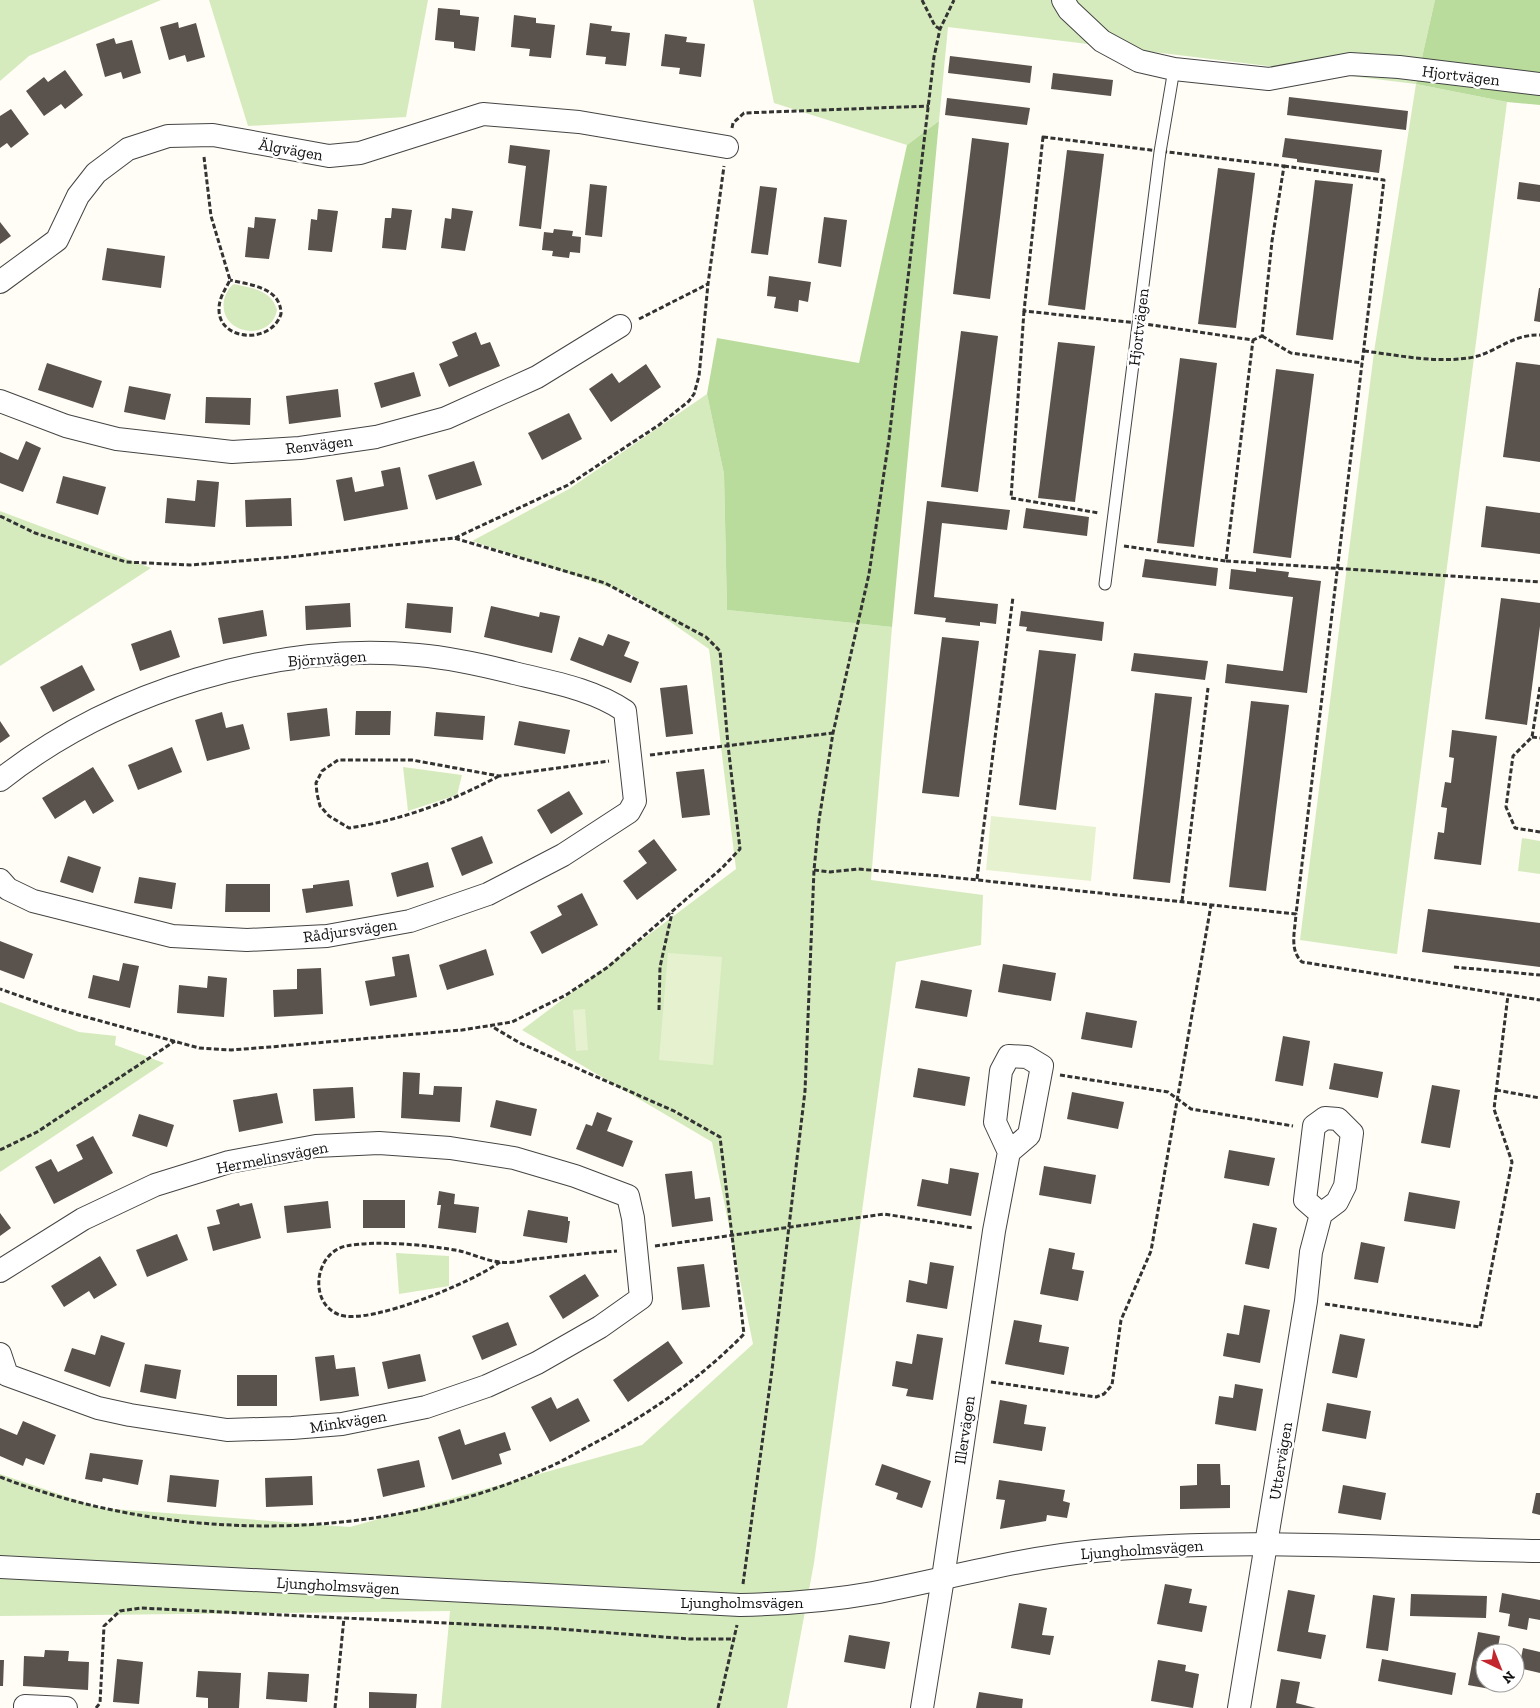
<svg xmlns="http://www.w3.org/2000/svg" width="1540" height="1708" viewBox="0 0 1540 1708" font-family="'Zilla Slab',serif">
  <rect width="100%" height="100%" fill="#fffdf5"/>
  <g fill="#d5ebbd">
    <polygon points="0,0 161,0 29,56 0,81"/>
    <polygon points="209,0 428,0 406,117 248,126"/>
    <polygon points="753,0 1435,0 1416,84 1507,102 1397,954 1300,940 1374,352 1416,84 948,27 939,121 907,145 774,103"/>
    <path d="M234,284C252,288 272,290 277,310C271,343 218,335 224,300C226,294 228,288 234,284Z"/>
    <polygon points="707,394 724,474 727,610 892,627 871,880 983,895 981,945 896,962 814,1563 787,1708 441,1708 450,1611 0,1616 0,1474 100,1508 350,1527 642,1445 753,1344 712,1142 522,1030 736,869 709,649 632,595 472,541 569,489"/>
    <polygon points="0,511 151,568 0,666"/>
    <polygon points="403,767 462,775 457,795 408,811"/>
    <polygon points="1522,838 1540,841 1540,874 1518,871"/>
    <polygon points="0,1002 79,1032 116,1036 115,1045 164,1063 0,1172"/>
    <polygon points="396,1253 449,1256 449,1286 399,1294"/>
  </g>
  <g fill="#b9dc9c">
    <polygon points="1435,0 1540,0 1540,105 1507,102 1416,84"/>
    <polygon points="939,121 892,627 727,610 724,474 707,394 717,338 859,363 907,145"/>
  </g>
  <g fill="#e6f2cf">
    <polygon points="991,816 1096,827 1091,881 986,870"/>
    <polygon points="668,953 722,957 713,1065 659,1060"/>
    <polygon points="585,1009 588,1050 576,1051 573,1010"/>
  </g>
  <g fill="#5a524d">
    <polygon points="438,8 460,10 460,15 479,17 475,51 454,48 454,42 435,40"/>
    <polygon points="514,15 536,18 536,23 555,25 551,58 529,56 530,49 511,47"/>
    <polygon points="178,22 179,28 196,23 205,57 187,62 185,55 169,60 160,27"/>
    <polygon points="590,23 612,26 611,31 630,33 626,66 605,64 606,57 586,55"/>
    <polygon points="665,34 687,37 686,42 705,44 701,77 679,74 680,68 661,66"/>
    <polygon points="114,38 116,44 132,40 141,73 123,79 121,72 105,77 96,44"/>
    <polygon points="950,56 1032,66 1030,83 948,73"/>
    <polygon points="65,70 83,95 65,109 61,104 44,116 26,91 44,77 48,82"/>
    <polygon points="1053,73 1113,80 1111,96 1051,89"/>
    <polygon points="1289,97 1408,111 1406,130 1287,115"/>
    <polygon points="947,98 1030,108 1027,125 945,115"/>
    <polygon points="11,109 29,134 11,148 7,143 0,148 0,116"/>
    <polygon points="972,138 1009,143 990,299 953,294"/>
    <polygon points="1285,138 1382,150 1379,173 1297,162 1297,159 1282,157"/>
    <polygon points="510,145 550,150 541,229 519,226 526,166 508,163"/>
    <polygon points="1067,150 1104,154 1085,310 1048,305"/>
    <polygon points="1218,168 1255,173 1236,328 1198,324"/>
    <polygon points="1315,180 1353,184 1333,340 1296,335"/>
    <polygon points="1519,182 1540,185 1540,202 1517,199"/>
    <polygon points="590,184 607,186 602,237 585,235"/>
    <polygon points="760,186 777,188 768,255 751,253"/>
    <polygon points="392,208 412,210 406,250 382,248 385,218 391,218"/>
    <polygon points="452,208 473,211 465,251 441,248 445,218 451,219"/>
    <polygon points="318,209 338,211 332,252 308,250 311,219 317,220"/>
    <polygon points="255,217 276,219 269,259 245,257 248,227 254,228"/>
    <polygon points="824,217 847,220 841,267 818,263"/>
    <polygon points="0,222 11,236 0,244"/>
    <polygon points="554,229 573,231 572,236 581,237 580,253 570,252 569,258 552,256 553,251 542,250 544,232 553,233"/>
    <polygon points="107,248 165,256 161,288 102,280"/>
    <polygon points="769,276 811,282 808,302 799,300 798,312 774,308 776,297 767,296"/>
    <polygon points="1539,288 1540,288 1540,322 1534,321"/>
    <polygon points="961,331 998,336 978,492 941,487"/>
    <polygon points="476,332 481,345 490,342 500,366 449,387 439,364 458,356 452,342"/>
    <polygon points="1058,342 1095,346 1075,502 1038,498"/>
    <polygon points="1180,358 1217,363 1194,547 1157,543"/>
    <polygon points="1516,362 1540,365 1540,462 1503,457"/>
    <polygon points="47,363 102,381 93,408 38,390"/>
    <polygon points="646,364 661,387 611,422 589,389 612,373 619,383"/>
    <polygon points="1276,369 1314,374 1291,558 1253,553"/>
    <polygon points="414,372 421,396 381,408 374,383"/>
    <polygon points="129,386 171,394 165,420 124,412"/>
    <polygon points="338,389 341,417 289,424 286,396"/>
    <polygon points="206,397 251,398 250,425 205,423"/>
    <polygon points="569,413 582,439 542,460 528,433"/>
    <polygon points="26,441 41,448 23,492 0,483 0,452 18,460"/>
    <polygon points="474,461 482,485 436,500 428,475"/>
    <polygon points="400,467 408,509 344,521 336,480 352,477 355,492 384,486 381,471"/>
    <polygon points="63,476 106,487 98,515 56,503"/>
    <polygon points="197,480 219,482 215,527 165,523 167,498 195,501"/>
    <polygon points="291,498 292,526 246,527 245,500"/>
    <polygon points="927,501 1010,510 1007,530 942,523 934,597 998,604 996,624 980,622 980,626 945,622 946,618 914,614"/>
    <polygon points="1486,506 1540,513 1540,554 1481,547"/>
    <polygon points="1026,508 1089,517 1087,536 1023,528"/>
    <polygon points="1145,559 1218,568 1216,586 1142,577"/>
    <polygon points="1256,568 1289,572 1288,577 1321,581 1307,693 1225,683 1227,664 1283,671 1293,597 1229,589 1231,569 1256,572"/>
    <polygon points="1501,598 1540,603 1540,626 1527,725 1485,719"/>
    <polygon points="350,603 351,627 306,630 305,606"/>
    <polygon points="407,603 453,607 451,633 405,628"/>
    <polygon points="491,606 539,617 540,612 560,616 552,653 484,637"/>
    <polygon points="263,610 267,636 223,644 218,618"/>
    <polygon points="1021,611 1104,622 1102,641 1026,631 1027,627 1019,626"/>
    <polygon points="171,630 180,657 140,671 131,644"/>
    <polygon points="608,634 630,642 624,656 639,662 631,683 570,660 579,637 603,646"/>
    <polygon points="942,637 979,641 959,797 922,793"/>
    <polygon points="1039,650 1076,654 1056,810 1019,805"/>
    <polygon points="1134,653 1208,661 1205,680 1131,671"/>
    <polygon points="82,665 95,690 53,712 40,687"/>
    <polygon points="687,685 693,734 666,737 660,688"/>
    <polygon points="1155,693 1192,697 1170,883 1133,879"/>
    <polygon points="1251,701 1289,705 1266,891 1229,887"/>
    <polygon points="327,708 330,736 290,741 287,713"/>
    <polygon points="356,711 391,711 390,735 355,735"/>
    <polygon points="222,712 226,728 243,724 250,749 207,761 195,720"/>
    <polygon points="436,712 485,716 483,740 434,736"/>
    <polygon points="0,721 10,736 0,743"/>
    <polygon points="519,721 570,730 565,754 514,745"/>
    <polygon points="1452,730 1497,736 1481,865 1434,859 1438,832 1444,833 1447,808 1441,807 1445,782 1451,783 1454,758 1449,757"/>
    <polygon points="172,747 182,772 138,790 128,765"/>
    <polygon points="93,767 114,801 93,814 85,800 55,819 42,798"/>
    <polygon points="704,769 710,815 682,818 676,772"/>
    <polygon points="569,791 583,814 551,834 537,810"/>
    <polygon points="482,836 493,863 462,876 451,848"/>
    <polygon points="654,839 677,870 637,900 623,881 647,863 638,851"/>
    <polygon points="68,856 101,867 93,893 60,882"/>
    <polygon points="428,862 434,887 397,897 391,873"/>
    <polygon points="139,877 176,883 172,909 134,903"/>
    <polygon points="349,880 353,906 306,913 302,889 313,888 313,885"/>
    <polygon points="226,884 270,884 270,912 225,912"/>
    <polygon points="582,893 598,925 542,954 530,932 562,915 557,906"/>
    <polygon points="1428,909 1540,923 1540,967 1422,952"/>
    <polygon points="0,941 33,954 24,979 0,970"/>
    <polygon points="486,949 494,975 447,990 439,965"/>
    <polygon points="409,954 417,997 370,1006 365,981 395,976 392,957"/>
    <polygon points="123,963 139,966 130,1008 88,998 93,975 119,981"/>
    <polygon points="1003,964 1056,973 1051,1001 998,992"/>
    <polygon points="321,968 323,1014 274,1017 273,990 297,989 297,969"/>
    <polygon points="208,976 227,978 224,1017 177,1013 179,985 207,988"/>
    <polygon points="921,980 972,990 967,1017 915,1008"/>
    <polygon points="1086,1012 1137,1021 1132,1048 1081,1039"/>
    <polygon points="1283,1036 1310,1041 1303,1086 1275,1081"/>
    <polygon points="1334,1063 1383,1072 1378,1098 1329,1089"/>
    <polygon points="918,1068 970,1077 965,1106 913,1097"/>
    <polygon points="403,1072 420,1073 419,1094 433,1095 434,1086 462,1087 460,1122 401,1118"/>
    <polygon points="1432,1085 1460,1090 1450,1148 1421,1143"/>
    <polygon points="353,1087 355,1118 315,1121 313,1089"/>
    <polygon points="1072,1092 1124,1102 1118,1129 1067,1119"/>
    <polygon points="277,1093 283,1123 239,1132 233,1100"/>
    <polygon points="496,1100 537,1109 531,1136 490,1127"/>
    <polygon points="597,1112 612,1118 607,1131 633,1141 623,1167 576,1149 586,1124 592,1126"/>
    <polygon points="139,1114 174,1125 167,1147 132,1136"/>
    <polygon points="93,1136 113,1173 54,1204 35,1167 51,1159 58,1172 83,1159 76,1145"/>
    <polygon points="1229,1150 1275,1158 1269,1186 1224,1178"/>
    <polygon points="1044,1166 1096,1175 1091,1204 1039,1195"/>
    <polygon points="950,1168 979,1173 971,1216 917,1206 922,1179 948,1184"/>
    <polygon points="692,1171 695,1199 710,1197 713,1221 672,1227 665,1174"/>
    <polygon points="439,1191 455,1194 454,1204 479,1207 476,1233 438,1228 441,1205 437,1205"/>
    <polygon points="1409,1192 1460,1201 1455,1229 1404,1221"/>
    <rect x="363" y="1200" width="42" height="28"/>
    <polygon points="328,1201 331,1228 287,1233 284,1206"/>
    <polygon points="239,1203 240,1206 252,1203 261,1238 213,1251 207,1227 220,1224 216,1210"/>
    <polygon points="528,1210 568,1217 568,1221 570,1221 567,1243 523,1236"/>
    <polygon points="0,1213 11,1228 0,1236"/>
    <polygon points="1253,1223 1277,1228 1269,1269 1245,1264"/>
    <polygon points="177,1234 188,1260 147,1277 136,1250"/>
    <polygon points="1361,1242 1385,1247 1378,1283 1354,1279"/>
    <polygon points="1049,1248 1075,1253 1072,1269 1084,1271 1078,1301 1040,1294"/>
    <polygon points="100,1256 117,1285 94,1299 89,1291 64,1307 51,1286"/>
    <polygon points="930,1262 954,1266 947,1309 906,1302 909,1280 927,1284"/>
    <polygon points="704,1264 710,1307 682,1310 677,1267"/>
    <polygon points="585,1274 599,1296 563,1319 549,1296"/>
    <polygon points="1244,1305 1270,1310 1260,1363 1223,1356 1227,1333 1239,1335"/>
    <polygon points="1014,1320 1042,1325 1039,1342 1069,1347 1064,1375 1005,1364"/>
    <polygon points="508,1322 517,1345 482,1360 472,1336"/>
    <polygon points="917,1334 943,1338 933,1400 906,1396 908,1389 892,1386 896,1361 912,1364"/>
    <polygon points="1340,1334 1365,1339 1357,1378 1332,1373"/>
    <polygon points="101,1335 125,1343 110,1387 64,1371 72,1348 95,1355"/>
    <polygon points="668,1341 683,1363 628,1402 613,1380"/>
    <polygon points="420,1354 426,1381 388,1389 382,1362"/>
    <polygon points="334,1355 336,1369 355,1367 359,1396 320,1401 315,1357"/>
    <polygon points="145,1364 181,1370 176,1399 140,1392"/>
    <rect x="237" y="1375" width="40" height="31"/>
    <polygon points="1235,1384 1263,1389 1256,1431 1215,1424 1219,1396 1233,1398"/>
    <polygon points="551,1397 557,1409 578,1398 590,1421 550,1442 531,1407"/>
    <polygon points="1000,1400 1027,1405 1024,1424 1046,1427 1042,1451 993,1443"/>
    <polygon points="1327,1403 1371,1411 1366,1439 1322,1431"/>
    <polygon points="23,1421 56,1435 44,1465 26,1458 23,1466 0,1456 0,1428 17,1435"/>
    <polygon points="460,1429 465,1445 505,1432 511,1450 499,1454 502,1464 452,1480 438,1437"/>
    <polygon points="90,1453 143,1460 138,1485 103,1478 102,1482 85,1479"/>
    <polygon points="419,1460 425,1487 383,1497 377,1469"/>
    <polygon points="882,1464 931,1481 922,1508 896,1499 898,1493 875,1485"/>
    <polygon points="1197,1464 1220,1464 1221,1485 1230,1485 1230,1508 1180,1509 1180,1486 1197,1485"/>
    <polygon points="170,1475 219,1480 216,1507 167,1502"/>
    <polygon points="312,1476 313,1505 266,1507 265,1478"/>
    <polygon points="999,1480 1065,1490 1063,1501 1070,1503 1067,1518 1047,1515 1046,1521 1000,1529 1005,1500 996,1499"/>
    <polygon points="1343,1485 1386,1493 1381,1520 1338,1513"/>
    <polygon points="1536,1493 1540,1493 1540,1515 1532,1513"/>
    <polygon points="1165,1584 1192,1589 1189,1603 1207,1606 1202,1632 1157,1624"/>
    <polygon points="1288,1590 1315,1595 1308,1632 1326,1635 1321,1659 1277,1651"/>
    <polygon points="1502,1593 1540,1600 1540,1620 1529,1618 1527,1630 1508,1626 1510,1614 1499,1612"/>
    <polygon points="1411,1594 1487,1596 1486,1618 1410,1616"/>
    <polygon points="1373,1595 1395,1598 1388,1651 1366,1648"/>
    <polygon points="1019,1603 1047,1608 1042,1635 1054,1636 1050,1655 1011,1648"/>
    <polygon points="1478,1632 1500,1636 1497,1653 1485,1653 1485,1683 1491,1683 1490,1689 1468,1685"/>
    <polygon points="849,1635 890,1642 885,1669 844,1662"/>
    <polygon points="1523,1648 1540,1652 1540,1673 1519,1668"/>
    <polygon points="45,1650 69,1651 68,1661 89,1662 88,1690 23,1686 24,1656 44,1657"/>
    <polygon points="117,1659 143,1662 139,1704 113,1702"/>
    <polygon points="1382,1659 1456,1673 1452,1695 1378,1681"/>
    <polygon points="0,1660 4,1660 3,1686 0,1686"/>
    <polygon points="1158,1660 1186,1665 1185,1671 1199,1674 1193,1708 1151,1701"/>
    <polygon points="198,1671 241,1673 239,1708 208,1708 208,1698 196,1697"/>
    <polygon points="268,1672 309,1674 307,1702 266,1699"/>
    <polygon points="1281,1679 1300,1682 1296,1703 1316,1708 1276,1708"/>
    <polygon points="369,1692 417,1694 416,1708 369,1708"/>
    <polygon points="979,1692 1023,1699 1022,1708 976,1708"/>
  </g>
  <g fill="none" stroke-linecap="round" stroke-linejoin="round">
    <defs>
      <polyline id="lane" points="1105,584 1160,152 1174,69"/>
      <g id="street">
        <polyline points="1063,0 1069,10 1102,41 1139,61 1174,69 1269,79 1350,64 1399,67 1540,84"/>
        <polyline points="0,282 57,240 78,196 96,173 128,149 168,136 213,135 329,156 360,153 483,114 579,122 727,147"/>
        <polyline points="0,401 66,426 117,439 232,452 300,448 376,437 446,418 537,377 620,326"/>
        <path d="M0,780C113,691 274,642 418,655C451,658 483,665 514,673C551,682 593,689 625,711L635,801L629,812L563,855L488,894L410,921L327,936L247,940L172,936L33,901L8,889L0,880"/>
        <polyline points="0,1271 83,1219 155,1185 229,1162 316,1146 379,1143 450,1148 514,1158 575,1176 628,1196 633,1218 641,1298 600,1327 537,1363 487,1386 426,1407 342,1424 292,1428 227,1430 130,1415 98,1408 7,1375 0,1354"/>
        <path d="M0,1567L740,1605C785,1604 828,1601 873,1593C946,1579 1020,1558 1095,1551C1244,1537 1391,1549 1540,1551"/>
        <polyline points="25,1708 25,1706 66,1708"/>
        <polyline points="922,1708 943,1578 994,1231 1009,1152 995,1122 1001,1071 1009,1056 1027,1057 1042,1066 1029,1135 1009,1152"/>
        <polyline points="1239,1708 1306,1301 1311,1252 1321,1214 1337,1202 1345,1186 1352,1133 1338,1119 1325,1118 1314,1126 1305,1200 1321,1214"/>
      </g>
    </defs>
    <use href="#lane" stroke="#444" stroke-width="13"/>
    <use href="#street" stroke="#444" stroke-width="24"/>
    <g stroke="#333" stroke-width="3" stroke-dasharray="5 2.5" stroke-linecap="butt">
      <polyline points="922,0 935,26 940,29"/>
      <polyline points="732,128 733,123 744,113 929,106"/>
      <polygon points="1043,137 1284,166 1272,241 1262,336 1253,340 1138,323 1024,311"/>
      <path d="M204,157L211,216L230,280C225,290 219,298 219,309C218,341 271,345 281,314C281,287 250,285 230,280"/>
      <polyline points="1284,166 1384,180 1296,914"/>
      <polyline points="1024,311 1011,498 1099,513"/>
      <polyline points="639,319 708,284"/>
      <polyline points="1262,336 1291,353 1362,363"/>
      <path d="M1364,351C1397,355 1434,363 1468,358C1494,355 1510,334 1540,335"/>
      <polyline points="0,516 35,533 126,562 190,565 289,557 454,538 605,583 706,637 720,651 728,745 740,849 722,868 608,967 566,995 512,1022 462,1030 270,1047 231,1050 199,1048 57,1009 0,989"/>
      <polyline points="455,538 568,485 659,425 689,401 694,394 699,376 708,284 724,166"/>
      <polyline points="1124,546 1226,561 1253,340"/>
      <polyline points="1226,561 1540,582"/>
      <polyline points="1540,687 1532,737 1513,756 1506,807 1515,828 1540,832"/>
      <polyline points="1532,737 1540,738"/>
      <polyline points="650,755 833,733"/>
      <path d="M499,776C452,801 403,820 349,828L329,816L320,806L317,794L316,783L322,771L338,760H412L499,776L609,761"/>
      <path d="M814,870L830,872L858,869L940,876L1296,914C1295,931 1289,950 1302,962L1540,1000"/>
      <polyline points="977,879 1013,597"/>
      <polyline points="1182,901 1208,688"/>
      <polyline points="1454,967 1540,975"/>
      <polyline points="659,1010 660,967 672,913"/>
      <polyline points="1060,1075 1168,1092 1191,1109 1293,1126"/>
      <polyline points="1496,1090 1540,1098"/>
      <polyline points="0,1150 37,1132 175,1041"/>
      <polyline points="655,1246 884,1214 973,1228"/>
      <path d="M500,1262C473,1282 371,1325 340,1315C308,1304 314,1253 346,1246C376,1240 429,1245 460,1251C473,1254 486,1261 500,1262C510,1264 523,1260 534,1259C562,1256 589,1253 617,1251"/>
      <polyline points="1325,1304 1480,1327 1512,1162 1494,1109 1508,995"/>
      <polyline points="991,1382 1096,1397 1104,1394 1112,1385 1121,1320 1151,1251 1211,905"/>
      <path d="M0,1477C177,1545 387,1544 560,1462C575,1454 590,1445 606,1437C657,1408 703,1376 744,1334L720,1137L674,1111L520,1043L491,1026"/>
      <polyline points="743,1584 772,1370 805,1091 814,870 819,820 833,733 869,574 889,439 934,57 940,29 954,0"/>
      <polyline points="96,1708 100,1703 104,1626 120,1611 141,1608 547,1628 690,1639 735,1639"/>
      <polyline points="335,1708 344,1618"/>
      <polyline points="718,1708 737,1625"/>
    </g>
    <use href="#lane" stroke="#fff" stroke-width="11"/>
    <use href="#street" stroke="#fff" stroke-width="22"/>
  </g>
  <g text-anchor="middle" stroke-width="5" stroke-linejoin="round" paint-order="stroke">
    <g font-size="16" fill="#111" stroke="#fff">
      <text transform="translate(1461 75) rotate(7)" y="6">Hjortvägen</text>
      <text transform="translate(291 149) rotate(10)" y="6">Älgvägen</text>
      <text transform="translate(1138 327) rotate(-83)" y="6">Hjortvägen</text>
      <text transform="translate(319 444) rotate(-7)" y="6">Renvägen</text>
      <text transform="translate(327 658) rotate(-4)" y="6">Björnvägen</text>
      <text transform="translate(350 930) rotate(-8)" y="6">Rådjursvägen</text>
      <text transform="translate(272 1157) rotate(-11)" y="6">Hermelinsvägen</text>
      <text transform="translate(348 1421) rotate(-9)" y="6">Minkvägen</text>
      <text transform="translate(964 1430) rotate(-82)" y="6">Illervägen</text>
      <text transform="translate(1280 1461) rotate(-81)" y="6">Uttervägen</text>
      <text transform="translate(1142 1549) rotate(-4)" y="6">Ljungholmsvägen</text>
      <text transform="translate(338 1585) rotate(3)" y="6">Ljungholmsvägen</text>
      <text x="742" y="1608">Ljungholmsvägen</text>
    </g>
  </g>
  <g transform="translate(1500 1668) rotate(137)"><circle r="24" fill="#ffffff" stroke="#a0a0a0"/>
  <path d="M0-4L9 19L0 12L-9 19Z" fill="#c4262e"/>
  <text y="-8" font-size="14" font-weight="bold" text-anchor="middle" fill="#111111">N</text>
  </g>
</svg>
